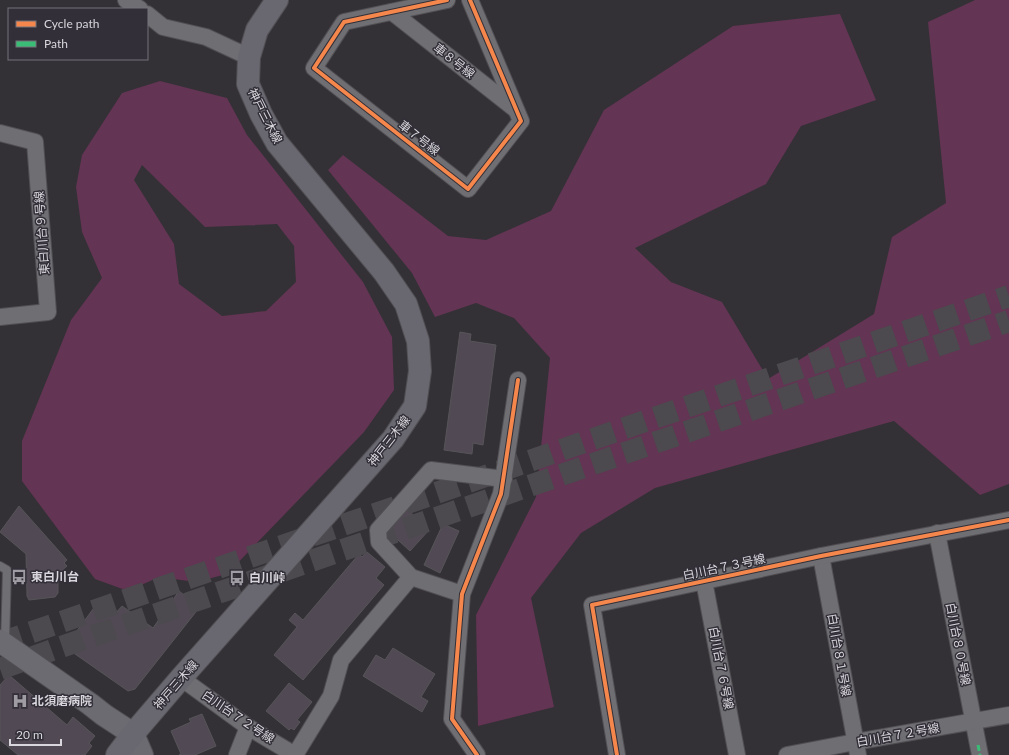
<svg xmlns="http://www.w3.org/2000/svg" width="1009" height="755" viewBox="0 0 1009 755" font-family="Lato,'Noto Sans JP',sans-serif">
  <rect width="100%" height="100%" fill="#333136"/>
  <g fill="#633453" fill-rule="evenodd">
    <polygon points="975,0 1009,0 1009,484 980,495 894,421 655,488 581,533 531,598 554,707 478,726 476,615 536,497 550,358 514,318 476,303 435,317 412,273 328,170 343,155 448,236 486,240 551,211 604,110 733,26 840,14 876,100 801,126 766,184 635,248 671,282 722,302 768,379 874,314 892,237 946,203 928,22"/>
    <path d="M160,81L227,98L247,135L363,282L392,337L394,390L364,432L227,574L196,582L159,577L128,591L95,579L22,481V441L71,320L102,278L82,232L76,187L82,155L122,93ZM142,165L205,227L277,224L294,246L296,282L266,311L222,316L179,284L174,244L134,180Z"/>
  </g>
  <g fill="#514954" stroke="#565458">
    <polygon points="460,332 471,334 470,341 496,345 483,445 473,443 472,454 444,450"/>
    <polygon points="19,506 67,560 64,563 67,566 58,574 58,593 55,597 29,600 27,596 26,554 0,532"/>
    <polygon points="407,509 429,530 410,551 388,531"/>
    <polygon points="443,524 459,531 440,573 424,565"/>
    <polygon points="367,552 385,567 376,578 384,585 303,680 274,655 297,627 289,620 295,613 303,620 359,554 362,557"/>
    <polygon points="179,591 189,599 192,596 200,602 197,606 199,608 135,689 128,691 65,647 99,601 114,615 122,606 153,628"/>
    <polygon points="393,648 435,674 421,697 428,701 422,712 363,676 376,655 385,660"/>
    <polygon points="9,675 67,725 73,717 95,736 89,743 92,746 85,755 18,755 0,740 0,685"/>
    <polygon points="289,683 312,702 297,720 300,722 294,730 291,728 289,730 266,711"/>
    <polygon points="202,714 216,746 195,755 179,755 181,754 171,731 191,722 189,719"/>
  </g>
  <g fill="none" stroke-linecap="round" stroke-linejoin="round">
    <g stroke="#4c4a4f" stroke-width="22" stroke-dasharray="22 11" stroke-linecap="butt">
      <polyline points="0,643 1009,296"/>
      <polyline points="0,669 58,648 1009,321"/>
    </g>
    <defs>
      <polyline id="lane" points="0,566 7,570 5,643"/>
      <g id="street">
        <polyline points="126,0 140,9"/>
        <polyline points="447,0 344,22 314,68 468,189 521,121 470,0"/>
        <polyline points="392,12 515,109"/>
        <polyline points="147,14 163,27 206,37 249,57"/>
        <polyline points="0,133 35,142 48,312 0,317"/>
        <polyline points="937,533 980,755"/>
        <polyline points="821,556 858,755"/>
        <polyline points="704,581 737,755"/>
        <polyline points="462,594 411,577 379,542 378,530 431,470 504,479"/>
        <polyline points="181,678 248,727 295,755"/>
        <polyline points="237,755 248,727"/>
        <polyline points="295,755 331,696 341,660 411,577"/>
        <polyline points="477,755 452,719 462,594 501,494 518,380"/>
        <polyline points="617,755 592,605 821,556 1009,520"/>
        <polyline points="787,755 855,742 1009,715"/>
      </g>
      <polyline id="secondary" points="0,641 90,704 104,715 133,734 142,755"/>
      <polyline id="primary" points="117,755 133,734 181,678 393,439 415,406 420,371 418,341 406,304 384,272 277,143 261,114 248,84 249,57 257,30 277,0"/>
    </defs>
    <use href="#lane" stroke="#514f53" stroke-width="10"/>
    <use href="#street" stroke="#514f53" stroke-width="18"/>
    <use href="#secondary" stroke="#514f53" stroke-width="24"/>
    <use href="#primary" stroke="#514f53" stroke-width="24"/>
    <use href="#lane" stroke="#6f6e72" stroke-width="8"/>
    <use href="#street" stroke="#6f6e72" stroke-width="16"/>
    <use href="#secondary" stroke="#6c6b72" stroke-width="22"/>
    <use href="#primary" stroke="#696870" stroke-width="22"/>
    <polyline stroke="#3abd76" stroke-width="3" stroke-dasharray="6 3" stroke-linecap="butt" points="978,745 980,755"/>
    <defs>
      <g id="cycleway">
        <polyline points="447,0 344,22 314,68 468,189 521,121 470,0"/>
        <polyline points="477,755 452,719 462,594 501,494 518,380"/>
        <polyline points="617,755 592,605 821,556 1009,520"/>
      </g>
    </defs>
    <use href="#cycleway" stroke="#322f38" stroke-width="6"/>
    <use href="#cycleway" stroke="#f5874c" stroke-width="4"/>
  </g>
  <defs>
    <symbol id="bus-bare" viewBox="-9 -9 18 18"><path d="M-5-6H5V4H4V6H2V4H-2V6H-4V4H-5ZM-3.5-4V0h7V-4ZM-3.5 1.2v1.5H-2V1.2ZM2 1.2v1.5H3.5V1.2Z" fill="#9f9da3" stroke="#322f38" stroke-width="2.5" paint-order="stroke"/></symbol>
    <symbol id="hospital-bare" viewBox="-9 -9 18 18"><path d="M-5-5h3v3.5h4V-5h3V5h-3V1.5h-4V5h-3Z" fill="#9f9da3" stroke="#322f38" stroke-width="2.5" paint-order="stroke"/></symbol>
  </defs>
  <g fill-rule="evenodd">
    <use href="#bus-bare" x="8" y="566" width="22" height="22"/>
    <use href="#bus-bare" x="226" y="567" width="22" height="22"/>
    <use href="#hospital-bare" x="9" y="690" width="22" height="22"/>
  </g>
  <g text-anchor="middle" stroke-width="3" stroke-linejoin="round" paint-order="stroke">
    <g font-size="12" fill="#d9d7dd" stroke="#322f38">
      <text transform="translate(454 61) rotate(38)" y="4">車８号線</text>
      <text transform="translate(265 116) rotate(63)" y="4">神戸三木線</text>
      <text transform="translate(419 138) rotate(38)" y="4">車７号線</text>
      <text transform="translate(42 233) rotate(-94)" y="4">東白川台９号線</text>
      <text transform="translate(389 441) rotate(-52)" y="4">神戸三木線</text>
      <text transform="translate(724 567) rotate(-12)" y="4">白川台７３号線</text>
      <text transform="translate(958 644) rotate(79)" y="4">白川台８０号線</text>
      <text transform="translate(839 655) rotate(80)" y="4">白川台８１号線</text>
      <text transform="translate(721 668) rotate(79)" y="4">白川台７６号線</text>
      <text transform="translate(176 685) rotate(-49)" y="4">神戸三木線</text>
      <text transform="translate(238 717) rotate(34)" y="4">白川台７２号線</text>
      <text transform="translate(898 735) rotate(-10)" y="4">白川台７２号線</text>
    </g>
    <g font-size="12" font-weight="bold" fill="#d9d7dd" stroke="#322f38" text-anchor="start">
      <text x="31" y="581">東白川台</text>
      <text x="249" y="582">白川峠</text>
      <text x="32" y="705">北須磨病院</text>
    </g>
  </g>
  <rect x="8" y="8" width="140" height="52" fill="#322f38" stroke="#75727a"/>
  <rect x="16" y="21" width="20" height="6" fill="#f5874c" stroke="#75727a"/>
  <text x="44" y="28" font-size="12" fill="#d9d7dd">Cycle path</text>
  <rect x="16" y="41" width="20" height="6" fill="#3abd76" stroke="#75727a"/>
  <text x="44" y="48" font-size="12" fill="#d9d7dd">Path</text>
  <path d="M10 739v6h51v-6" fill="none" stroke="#d9d7dd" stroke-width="2"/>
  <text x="16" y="739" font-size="12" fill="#d9d7dd" stroke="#322f38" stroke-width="3" paint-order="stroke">20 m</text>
</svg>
